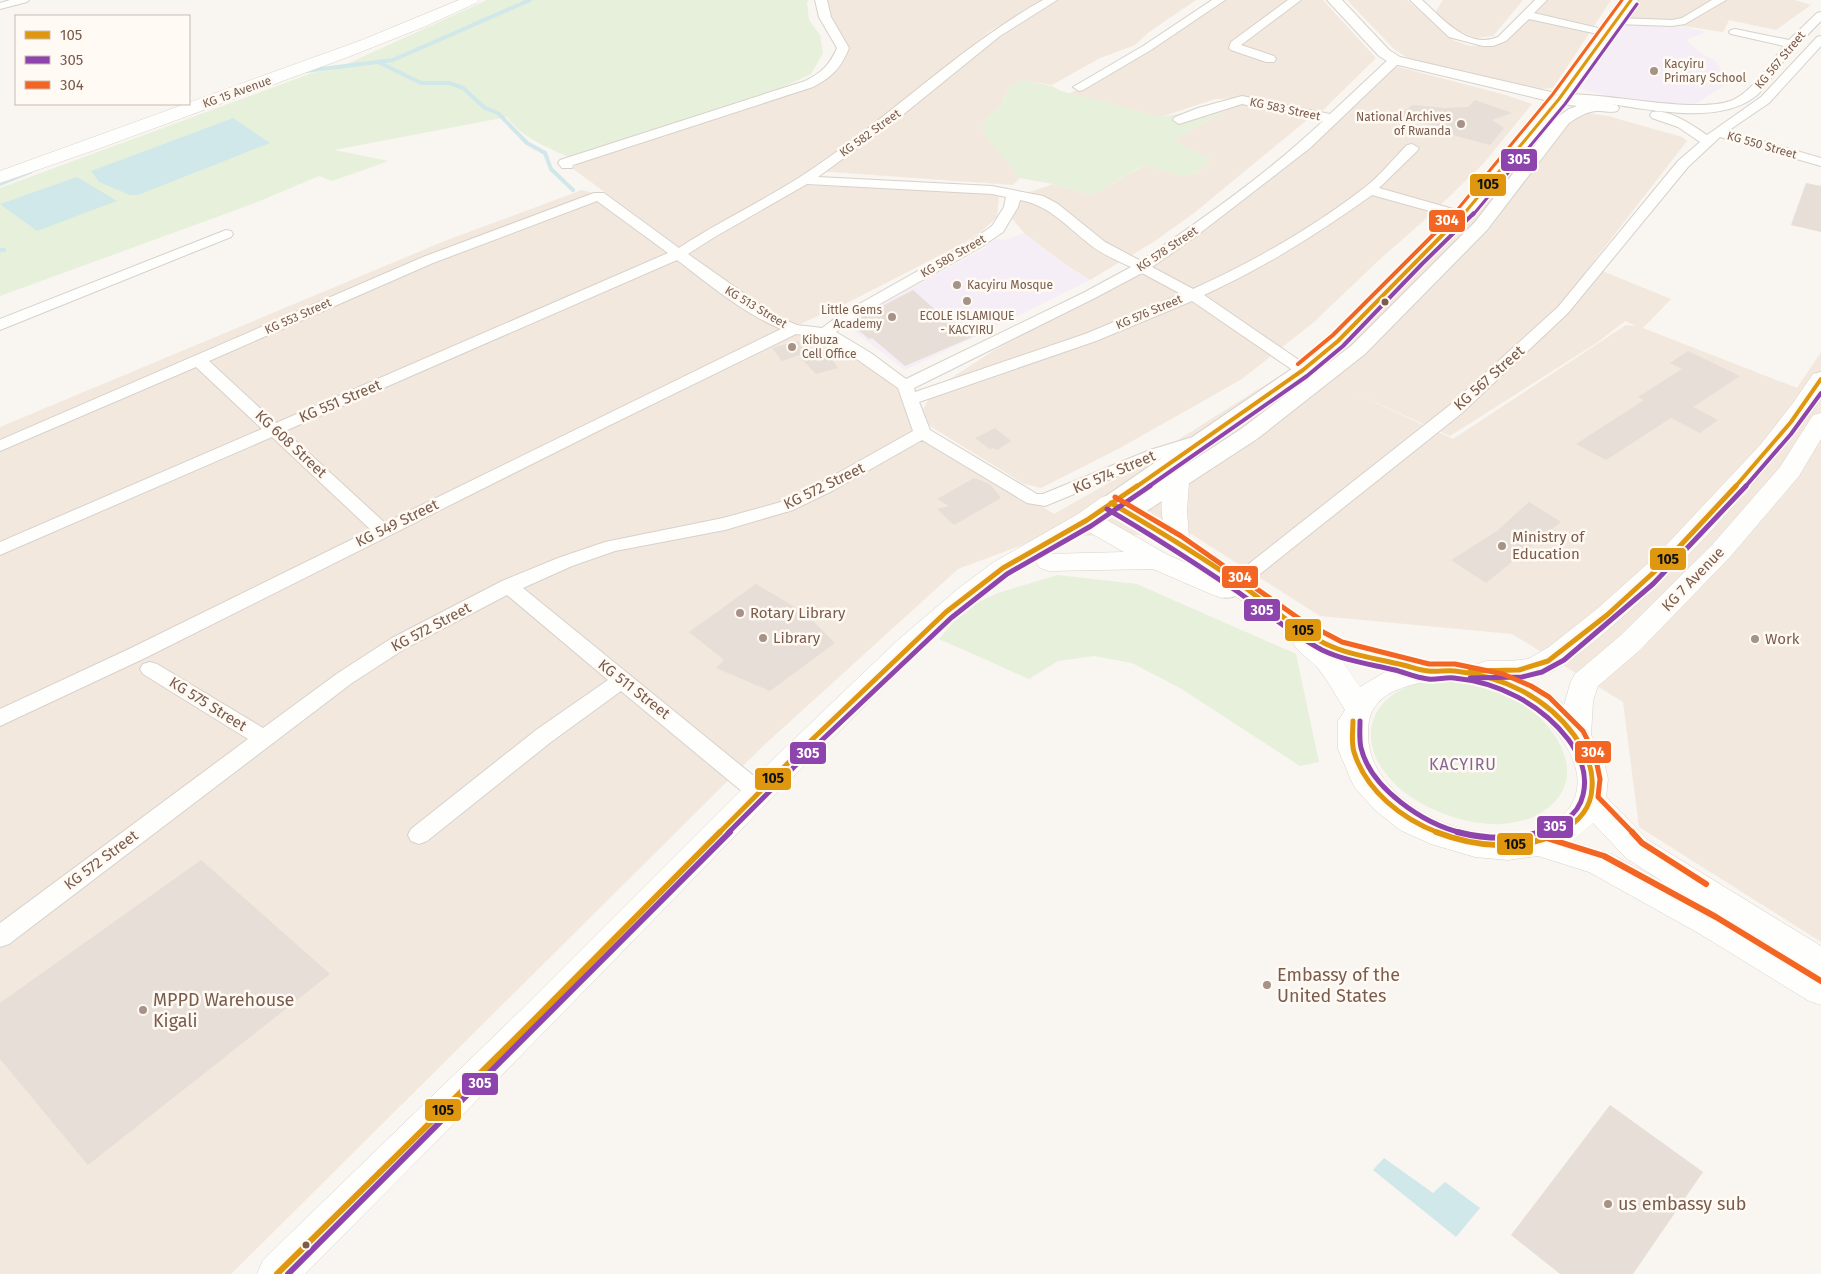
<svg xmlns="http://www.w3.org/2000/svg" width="1821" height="1274" viewBox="0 0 1821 1274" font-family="'Fira Sans',sans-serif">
  <rect width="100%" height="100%" fill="#f9f5f0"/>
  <g fill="#f2e8de" fill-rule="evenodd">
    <polygon points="827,0 1046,0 991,30 896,107 808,172 680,248 572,168 586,159 821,83 838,68 845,45 833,25"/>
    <polygon points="1053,0 1196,0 1149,32 1135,45 1100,58 1052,85 1021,80 1010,86 1000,106 983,122 1003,155 1020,178 1013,185 817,171 984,41"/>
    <polygon points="1221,0 1323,0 1376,58 1322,111 1257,98 1215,99 1161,117 1069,94 1130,60"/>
    <polygon points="1347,0 1407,0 1455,41 1470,46 1492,45 1531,6 1533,0 1611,0 1553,88 1540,89 1411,60 1395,50"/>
    <polygon points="1443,0 1523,0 1493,36 1475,38 1440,23 1435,13"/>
    <polygon points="1637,0 1795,0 1811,5 1776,30 1729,20 1723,32 1683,26 1674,22 1622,19"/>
    <path d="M1395,66L1506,95L1532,104L1483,164L1429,216L1378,261L1314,322L1242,379L1120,448L1041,488L1024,484L920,420L926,435L945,444L1054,514L1121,476L1295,366L1298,368L1501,177L1554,120L1570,114L1581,112L1608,116L1682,137L1687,141L1590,266L1671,299L1643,328L1797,388L1821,352V942L1639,827L1623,702L1512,634L1320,616L1188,532L1167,537L1119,534L1041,538L958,569L763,746L231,1274H0V427L447,240L582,190L603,196L685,252L800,185L872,188L922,186L989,192L999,195L997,217L981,232L962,244L845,304L798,325L781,322L828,332L903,385L919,418L933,390L993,351L1071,308L1215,217ZM1625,321L1636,326L1626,325L1453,439L1350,391L1450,436L1598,342Z"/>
    <polygon points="1240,101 1313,115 1194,213 1155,241 1090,280 1063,263 1024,233 1010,216 1024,194 1053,184 1092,195 1145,165 1179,176 1198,173 1211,159 1174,141"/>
  </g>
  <g fill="#f6eef6">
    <polygon points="1617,22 1676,25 1706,32 1686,40 1705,56 1715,60 1729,83 1690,107 1634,102 1577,88 1611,29"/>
    <polygon points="1024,233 1063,263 1090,280 977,336 905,370 845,324 987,247 983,245 992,239 1005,240"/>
  </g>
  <g fill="#e7f0db">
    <path d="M487,0H809L807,3L809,20L820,35L823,53L811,74L758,99L568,157C545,146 522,138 507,117L334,150L389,161L332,181L319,176L255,203L0,296V188L312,73L336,69Z"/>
    <polygon points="1021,80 1052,86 1061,91 1161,117 1235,104 1174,141 1211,159 1198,173 1179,176 1144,165 1092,195 1053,184 1020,178 983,133 983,122 1000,106 1010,86"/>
    <polygon points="1057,575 1137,584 1296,654 1319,762 1300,766 1180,688 1132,663 1094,656 1058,661 1029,679 939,639 966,608 998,593"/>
    <path d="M1450,680C1471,684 1492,687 1512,697C1558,722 1597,784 1535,816C1528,820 1517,821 1509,823C1495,826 1475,823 1460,819C1433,811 1405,798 1387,775C1355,736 1373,694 1420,683C1429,680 1440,681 1450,680Z"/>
  </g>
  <g fill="#d0e8ea">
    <polygon points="233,118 270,143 138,195 130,195 99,182 91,171"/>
    <polygon points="77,177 117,201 37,231 0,204"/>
    <polygon points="1384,1158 1433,1193 1445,1182 1480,1208 1456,1237 1373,1170"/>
  </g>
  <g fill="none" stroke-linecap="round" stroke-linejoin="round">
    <g stroke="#d0e8ea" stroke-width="4">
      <polyline points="380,63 421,83 449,83 463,88 485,108 498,113 527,143 545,153 551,169 573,190"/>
      <polyline points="306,71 393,60 530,0"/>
      <polyline points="0,184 30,172"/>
    </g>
    <polyline stroke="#d0e8ea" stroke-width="4.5" points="0,250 4,250"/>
  </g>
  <g fill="#e6ded7">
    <polygon points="1475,100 1512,113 1492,120 1504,128 1490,145 1445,133 1443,127 1394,118 1413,105 1445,108 1468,107"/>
    <polygon points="1806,183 1821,186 1821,232 1791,225"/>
    <polygon points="913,290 950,323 953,321 977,335 905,366 872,338 869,339 850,323"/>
    <polygon points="798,341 809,352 782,361 772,348"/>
    <polygon points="1688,351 1740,376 1693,407 1718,420 1700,433 1671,418 1606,460 1576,444 1644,400 1638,397 1682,369 1670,363"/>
    <polygon points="826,352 838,368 816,374 801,358"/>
    <polygon points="995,428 1011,441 997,450 993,448 990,449 975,438"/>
    <polygon points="974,478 990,484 1001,498 954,525 937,509 949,506 937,499"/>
    <polygon points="1529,502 1561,522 1486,583 1451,560 1497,531"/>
    <polygon points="756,584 805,613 835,643 770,691 716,668 724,660 689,632"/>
    <polygon points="201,860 330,974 88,1165 0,1059 0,1003"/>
    <polygon points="1610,1105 1703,1172 1633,1274 1560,1274 1511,1235"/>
  </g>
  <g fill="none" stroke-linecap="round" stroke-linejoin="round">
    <defs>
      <g id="minor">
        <polygon points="10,0 29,0 27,2 0,9 0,3"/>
        <path d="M815,0H827L831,17L849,48C841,68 832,77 813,87L573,165L572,168H562L558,163L560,160L805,81C821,73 830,65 837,48L819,17Z"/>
        <path d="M1043,0H1057L1000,36L905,113L818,177L992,186L1043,196L1058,204L1105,242L1141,261C1204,218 1268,173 1323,121L1242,104L1179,124L1173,120L1175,117L1198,108L1242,96L1330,114L1391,57H1399L1401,60L1399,63L1310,148L1195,237L1152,267L1193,289C1253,262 1312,228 1364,188C1380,176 1393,159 1407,145L1412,144L1419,148L1417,151L1379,188L1467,213L1469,216L1462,220L1372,195C1319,233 1264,268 1204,295L1309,367L1311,370L1309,373H1297L1192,301L1096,341L919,402L930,430L1037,494H1043L1150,450L1196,436L1202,435L1208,436L1211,440L1208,444L1162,458L1045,506L1027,503L922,440L834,490L793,510L725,530L615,551L572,566L523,588L766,786L769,792L766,798L758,801L750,798L621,691L551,742L427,841L419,844L411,841L408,835L411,829L536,730L608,680L507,595L406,648L352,683L9,944L0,947V923L248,739L143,674L140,669L143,664L150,662L157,664L263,728L338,673L392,638L502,581L558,558L605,542L723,518L781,502L822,482L913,431L898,388L831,341L822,337L796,334L602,429L143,659L0,726V709L129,649L371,530L272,437L0,555V542L262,429L196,367L0,451V440L423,257L594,193H604L679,248C718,222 761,202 800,177C884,123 957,48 1043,0ZM807,184L992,194L1006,197L1004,207L992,226L971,241L838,316L822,328L797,325L776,316L688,254L713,238ZM1020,200C1050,205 1069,229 1093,247C1104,255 1118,261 1131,267L1083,293L906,379L871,353L836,332L848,322L981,247L1003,232L1018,207ZM597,201L668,253L276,423L209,361L433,263ZM677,260C710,285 743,313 781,329L385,523L285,431ZM1142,273L1181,294L1085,334L915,392L914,388L1093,299Z"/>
        <polygon points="1212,0 1225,0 1151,50 1083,90 1079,91 1073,87 1143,46"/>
        <polygon points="1288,0 1301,0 1241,45 1274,56 1276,59 1274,62 1266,62 1231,50 1229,48 1231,42"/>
        <path d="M1410,0H1422C1442,18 1468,50 1498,37L1535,0H1547L1534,13L1611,31L1613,33L1607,36L1529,19L1506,41L1493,46H1483L1449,37Z"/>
        <polygon points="1712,0 1726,0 1685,24 1672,26 1616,24 1610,21 1616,18 1672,20 1682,18"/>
        <path d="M1821,12V21C1807,35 1795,48 1782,63C1774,74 1766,87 1756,96C1718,126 1649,109 1604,103C1593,102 1559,107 1553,99C1568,82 1697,119 1735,99C1755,88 1770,64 1784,46L1731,34L1729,32L1731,30L1735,29L1789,40L1817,13Z"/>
        <path d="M1821,36V46L1769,103L1728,131L1821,158V166L1720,137L1688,167L1568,313L1462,413L1255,578C1245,588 1237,601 1222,597L1219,592L1241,570L1450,405L1558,307L1678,161L1700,142L1678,127L1652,118L1650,115L1652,112C1668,108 1694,126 1707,135L1761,97L1817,37Z"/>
        <polygon points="226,230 231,231 233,234 231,237 0,330 0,319"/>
      </g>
      <path id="tertiary" d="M1327,0H1342L1389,50L1400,57L1555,93L1624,0H1638L1569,96L1617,105L1619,108L1617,111C1610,113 1606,111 1600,111C1589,110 1578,117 1569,123L1487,230L1365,354L1257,439L1136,518L1128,520L1120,518L1117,513L1120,508L1241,429L1351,346L1475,222L1557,117L1569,109L1577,106L1563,104L1468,220L1423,263L1345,345L1310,374L1119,508L1111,510L1103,508L1100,503L1103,498L1296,366L1331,337L1411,255L1456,212L1549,101L1390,63L1379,56Z"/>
      <g id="secondary">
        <polygon points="459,0 479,0 476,3 426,26 348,57 106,146 0,183 0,171 362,40"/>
        <path d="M1821,372C1821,379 1821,388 1821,395C1819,406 1800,426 1792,435C1727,519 1649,601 1564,665L1551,672L1524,679L1554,696L1564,705L1571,681L1575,674L1620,636L1712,545L1780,467L1813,415L1821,413V439L1799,476L1730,557L1640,650L1598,686L1593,701L1591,735L1603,757L1608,779L1606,797L1648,840L1821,946V1005L1809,1001L1700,934L1589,872L1538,856L1508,860L1475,857L1431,844L1400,830L1375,810L1355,788L1351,780L1338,749V721L1345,710C1336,695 1327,679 1316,666C1308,658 1299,653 1293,643L1296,638L1232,594L1222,598L1213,595L1153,569L1049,571L1040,568L1036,562L1038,559C975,596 924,648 873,698C821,749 770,799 720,851C583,993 444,1134 305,1274H257L263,1260L522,1009L747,784L898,640L959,588L994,562L1078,514L1102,497L1111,495L1120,497L1163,522C1161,509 1160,489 1168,478L1177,475L1186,478L1189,483L1187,510L1189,538L1310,621L1347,641L1428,661H1454L1475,665L1486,661H1510L1528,659L1549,647L1598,608L1655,557L1761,444L1793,403L1813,374ZM1112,514L1168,548L1193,566L1166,554L1105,519ZM1087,531L1124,552L1047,554ZM1341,659L1387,671L1360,687ZM1428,681C1458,681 1489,685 1516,699C1552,717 1602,776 1564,814C1556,821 1546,829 1535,831C1497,838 1455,832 1422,812C1394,795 1368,769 1368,735C1368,724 1369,713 1377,704C1389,689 1411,685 1428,681ZM1593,823L1626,858L1665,883L1611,854L1572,841Z"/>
      </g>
    </defs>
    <use href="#minor" stroke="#d7d1cb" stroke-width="2"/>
    <use href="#tertiary" stroke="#d7d1cb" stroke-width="2"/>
    <use href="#secondary" stroke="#d9d2cb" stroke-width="1"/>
    <use href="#minor" fill="#fefefd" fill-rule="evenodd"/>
    <use href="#tertiary" fill="#fefefd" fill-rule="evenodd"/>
    <use href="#secondary" fill="#fefefd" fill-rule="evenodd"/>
    <defs>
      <polyline id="bus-1-far3" points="1463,215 1559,99 1631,0"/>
      <g id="bus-1-far2">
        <polyline points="1136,487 1303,370 1338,341 1464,213"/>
        <polyline points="1735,487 1791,422 1821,379"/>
      </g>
      <g id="bus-1-far1">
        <path d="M1111,503C1154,528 1198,554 1239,583C1268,604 1294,629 1326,644C1349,655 1374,658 1399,664C1409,666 1418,670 1428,671C1437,672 1446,670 1455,671C1502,676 1546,697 1574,735C1585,751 1594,768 1592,788C1591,810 1576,824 1558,833"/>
        <polyline points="1470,671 1519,670 1548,661 1607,615 1664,563 1736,486"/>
        <path d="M1353,721C1353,731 1351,742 1354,752C1366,791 1402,819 1439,833"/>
        <polyline points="719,833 799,752 946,612 1003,568 1087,520 1137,486"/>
      </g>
      <g id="bus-1">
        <path d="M1436,832C1475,847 1521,852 1560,832"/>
        <polyline points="277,1274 534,1020 720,832"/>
      </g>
      <polyline id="bus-2-far3" points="1473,215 1565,104 1637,4"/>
      <g id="bus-2-far2">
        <polyline points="1148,487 1307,376 1343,346 1422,264 1474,213"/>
        <polyline points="1745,487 1791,434 1821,393"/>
      </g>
      <g id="bus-2-far1">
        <path d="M1107,509C1152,535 1195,563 1238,592C1266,612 1292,634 1322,650C1345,661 1370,664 1395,670C1406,673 1417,678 1428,679C1437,680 1445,677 1454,678C1498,682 1541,704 1568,739C1580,755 1588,775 1583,795C1578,818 1556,827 1536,833"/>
        <polyline points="1470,678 1522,677 1542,672 1564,660 1653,584 1746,486"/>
        <path d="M1360,721C1360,730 1359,739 1361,748C1371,789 1424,824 1462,833"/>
        <polyline points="728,833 804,757 951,618 1007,574 1091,526 1150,486"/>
      </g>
      <g id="bus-2">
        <path d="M1457,832C1485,839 1512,841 1540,832"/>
        <polyline points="288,1274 730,832"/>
      </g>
      <polyline id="bus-3-far3" points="1453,215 1553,94 1622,0"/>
      <polyline id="bus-3-far2" points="1298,364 1333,335 1455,213"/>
      <polyline id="bus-3-far1" points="1115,497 1181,536 1304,622 1342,642 1429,664 1455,664 1503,674 1531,686 1549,697 1583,731 1595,755 1600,779 1598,797 1633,833"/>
      <g id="bus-3">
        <polyline points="1632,832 1642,843 1706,884"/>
        <polyline points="1540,836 1604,856 1716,917 1821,981"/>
      </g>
    </defs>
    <use href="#bus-1-far3" stroke="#fffaf3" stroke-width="5.5"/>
    <use href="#bus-1-far2" stroke="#fffaf3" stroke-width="7"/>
    <use href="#bus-1-far1" stroke="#fffaf3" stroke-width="9"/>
    <use href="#bus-1" stroke="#fffaf3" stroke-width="10"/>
    <use href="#bus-2-far3" stroke="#fffaf3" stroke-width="5.5"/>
    <use href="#bus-2-far2" stroke="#fffaf3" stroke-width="7"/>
    <use href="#bus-2-far1" stroke="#fffaf3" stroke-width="9"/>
    <use href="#bus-2" stroke="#fffaf3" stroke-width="10"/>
    <use href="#bus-3-far3" stroke="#fffaf3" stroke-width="5.5"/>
    <use href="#bus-3-far2" stroke="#fffaf3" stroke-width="7"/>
    <use href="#bus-3-far1" stroke="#fffaf3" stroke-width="9"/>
    <use href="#bus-3" stroke="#fffaf3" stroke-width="10"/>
    <use href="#bus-1-far3" stroke="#de970f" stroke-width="3"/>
    <use href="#bus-1-far2" stroke="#de970f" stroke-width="4"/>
    <use href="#bus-1-far1" stroke="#de970f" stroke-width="5"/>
    <use href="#bus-1" stroke="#de970f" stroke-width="6"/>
    <use href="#bus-2-far3" stroke="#8e44ad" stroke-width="3"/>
    <use href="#bus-2-far2" stroke="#8e44ad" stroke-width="4"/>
    <use href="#bus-2-far1" stroke="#8e44ad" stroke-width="5"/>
    <use href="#bus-2" stroke="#8e44ad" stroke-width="6"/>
    <use href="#bus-3-far3" stroke="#f26522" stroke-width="3"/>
    <use href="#bus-3-far2" stroke="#f26522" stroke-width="4"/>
    <use href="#bus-3-far1" stroke="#f26522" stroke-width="5"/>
    <use href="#bus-3" stroke="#f26522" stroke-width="6"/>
  </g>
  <g fill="#a69286" stroke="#fffaf3" stroke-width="2">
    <circle cx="1654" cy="71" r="5"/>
    <circle cx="1461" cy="124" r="5"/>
    <circle cx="957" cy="285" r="5"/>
    <circle cx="967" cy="301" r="5"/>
    <circle cx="892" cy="317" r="5"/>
    <circle cx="792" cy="347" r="5"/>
    <circle cx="1502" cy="546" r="5"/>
    <circle cx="740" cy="613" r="5"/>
    <circle cx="763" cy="638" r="5"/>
    <circle cx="1755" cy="639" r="5"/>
    <circle cx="1267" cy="985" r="5"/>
    <circle cx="143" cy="1010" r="5"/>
    <circle cx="1608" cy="1204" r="5"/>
  </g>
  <g fill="#7a5c4d" stroke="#fffaf3" stroke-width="2">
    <circle cx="1385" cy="302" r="4.5"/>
    <circle cx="306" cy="1245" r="4.5"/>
  </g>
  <g text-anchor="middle" stroke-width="5" stroke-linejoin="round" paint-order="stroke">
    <g font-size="12" fill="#7a5c4d" stroke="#fffaf3">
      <text transform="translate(1780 60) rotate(-50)" y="4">KG 567 Street</text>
      <text transform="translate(237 92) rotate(-20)" y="4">KG 15 Avenue</text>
      <text transform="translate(1285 109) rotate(12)" y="4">KG 583 Street</text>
      <text transform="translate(870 133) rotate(-36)" y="4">KG 582 Street</text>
      <text transform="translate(1762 145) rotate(16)" y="4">KG 550 Street</text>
      <text transform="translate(1167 249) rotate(-34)" y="4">KG 578 Street</text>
      <text transform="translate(953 256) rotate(-30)" y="4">KG 580 Street</text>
      <text transform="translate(756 307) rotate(31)" y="4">KG 513 Street</text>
      <text transform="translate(1149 312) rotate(-23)" y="4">KG 576 Street</text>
      <text transform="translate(298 316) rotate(-24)" y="4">KG 553 Street</text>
    </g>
    <g font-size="12" fill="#7a5c4d" stroke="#fffaf3" text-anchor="start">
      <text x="1664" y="68">Kacyiru<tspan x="1664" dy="14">Primary School</tspan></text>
      <text x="1451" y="121" text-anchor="end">National Archives<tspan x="1451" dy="14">of Rwanda</tspan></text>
      <text x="967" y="289">Kacyiru Mosque</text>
      <text x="882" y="314" text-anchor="end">Little Gems<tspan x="882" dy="14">Academy</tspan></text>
      <text x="967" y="320" text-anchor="middle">ECOLE ISLAMIQUE<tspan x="967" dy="14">- KACYIRU</tspan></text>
      <text x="802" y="344">Kibuza<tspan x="802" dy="14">Cell Office</tspan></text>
    </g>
    <g font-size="15" fill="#7a5c4d" stroke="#fffaf3">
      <text transform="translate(1489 378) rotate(-42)" y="5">KG 567 Street</text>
      <text transform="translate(340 401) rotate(-23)" y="5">KG 551 Street</text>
      <text transform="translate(291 444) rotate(43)" y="5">KG 608 Street</text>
      <text transform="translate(1114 472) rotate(-23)" y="5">KG 574 Street</text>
      <text transform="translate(824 486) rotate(-26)" y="5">KG 572 Street</text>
      <text transform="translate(397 523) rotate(-26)" y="5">KG 549 Street</text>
      <text transform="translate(1693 579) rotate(-46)" y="5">KG 7 Avenue</text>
      <text transform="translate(431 627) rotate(-28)" y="5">KG 572 Street</text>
      <text transform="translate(634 689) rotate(38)" y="5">KG 511 Street</text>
      <text transform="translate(208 704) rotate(32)" y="5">KG 575 Street</text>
      <text transform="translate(101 860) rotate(-37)" y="5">KG 572 Street</text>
    </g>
    <g font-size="15" fill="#7a5c4d" stroke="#fffaf3" text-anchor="start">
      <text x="1512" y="542">Ministry of<tspan x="1512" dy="17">Education</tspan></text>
      <text x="750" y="618">Rotary Library</text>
      <text x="773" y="643">Library</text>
      <text x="1765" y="644">Work</text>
    </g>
    <g font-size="16" letter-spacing="1" fill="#846695" stroke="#fffaf3">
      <text x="1463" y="770">KACYIRU</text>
    </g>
    <g font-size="18" fill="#7a5c4d" stroke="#fffaf3" text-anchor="start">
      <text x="1277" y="981">Embassy of the<tspan x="1277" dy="21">United States</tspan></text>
      <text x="153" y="1006">MPPD Warehouse<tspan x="153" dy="21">Kigali</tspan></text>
      <text x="1618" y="1210">us embassy sub</text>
    </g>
  </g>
  <g stroke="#fffaf3" stroke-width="2">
    <rect x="1500" y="148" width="38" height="24" rx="5" fill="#8e44ad"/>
    <rect x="1469" y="173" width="38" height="24" rx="5" fill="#de970f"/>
    <rect x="1428" y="209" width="38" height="24" rx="5" fill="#f26522"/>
    <rect x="1649" y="547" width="38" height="24" rx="5" fill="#de970f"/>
    <rect x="1221" y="565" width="38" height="24" rx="5" fill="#f26522"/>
    <rect x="1243" y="598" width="38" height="24" rx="5" fill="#8e44ad"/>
    <rect x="1284" y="618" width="38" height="24" rx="5" fill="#de970f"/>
    <rect x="1574" y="740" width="38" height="24" rx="5" fill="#f26522"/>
    <rect x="789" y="741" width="38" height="24" rx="5" fill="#8e44ad"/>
    <rect x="754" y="767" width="38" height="24" rx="5" fill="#de970f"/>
    <rect x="1536" y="815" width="38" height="24" rx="5" fill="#8e44ad"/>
    <rect x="1496" y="832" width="38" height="24" rx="5" fill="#de970f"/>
    <rect x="461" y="1072" width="38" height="24" rx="5" fill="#8e44ad"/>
    <rect x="424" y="1098" width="38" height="24" rx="5" fill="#de970f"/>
  </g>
  <g font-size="14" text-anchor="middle" font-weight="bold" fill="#fff">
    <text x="1519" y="164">305</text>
    <text x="1447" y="225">304</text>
    <text x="1240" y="582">304</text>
    <text x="1262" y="615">305</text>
    <text x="1593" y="757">304</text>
    <text x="808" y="758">305</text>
    <text x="1555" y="831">305</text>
    <text x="480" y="1088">305</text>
  </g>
  <g font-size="14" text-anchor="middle" font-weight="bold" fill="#111">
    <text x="1488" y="189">105</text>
    <text x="1668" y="564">105</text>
    <text x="1303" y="635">105</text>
    <text x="773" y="783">105</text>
    <text x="1515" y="849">105</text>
    <text x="443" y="1115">105</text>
  </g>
  <rect x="15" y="15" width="175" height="90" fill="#fffaf3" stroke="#cabbb1"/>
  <rect x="25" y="31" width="25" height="8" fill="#de970f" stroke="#cabbb1"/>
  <text x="60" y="40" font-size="15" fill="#7a5c4d">105</text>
  <rect x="25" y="56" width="25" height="8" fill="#8e44ad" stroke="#cabbb1"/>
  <text x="60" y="65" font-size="15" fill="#7a5c4d">305</text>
  <rect x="25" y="81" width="25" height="8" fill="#f26522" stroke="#cabbb1"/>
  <text x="60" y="90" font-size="15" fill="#7a5c4d">304</text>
</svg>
